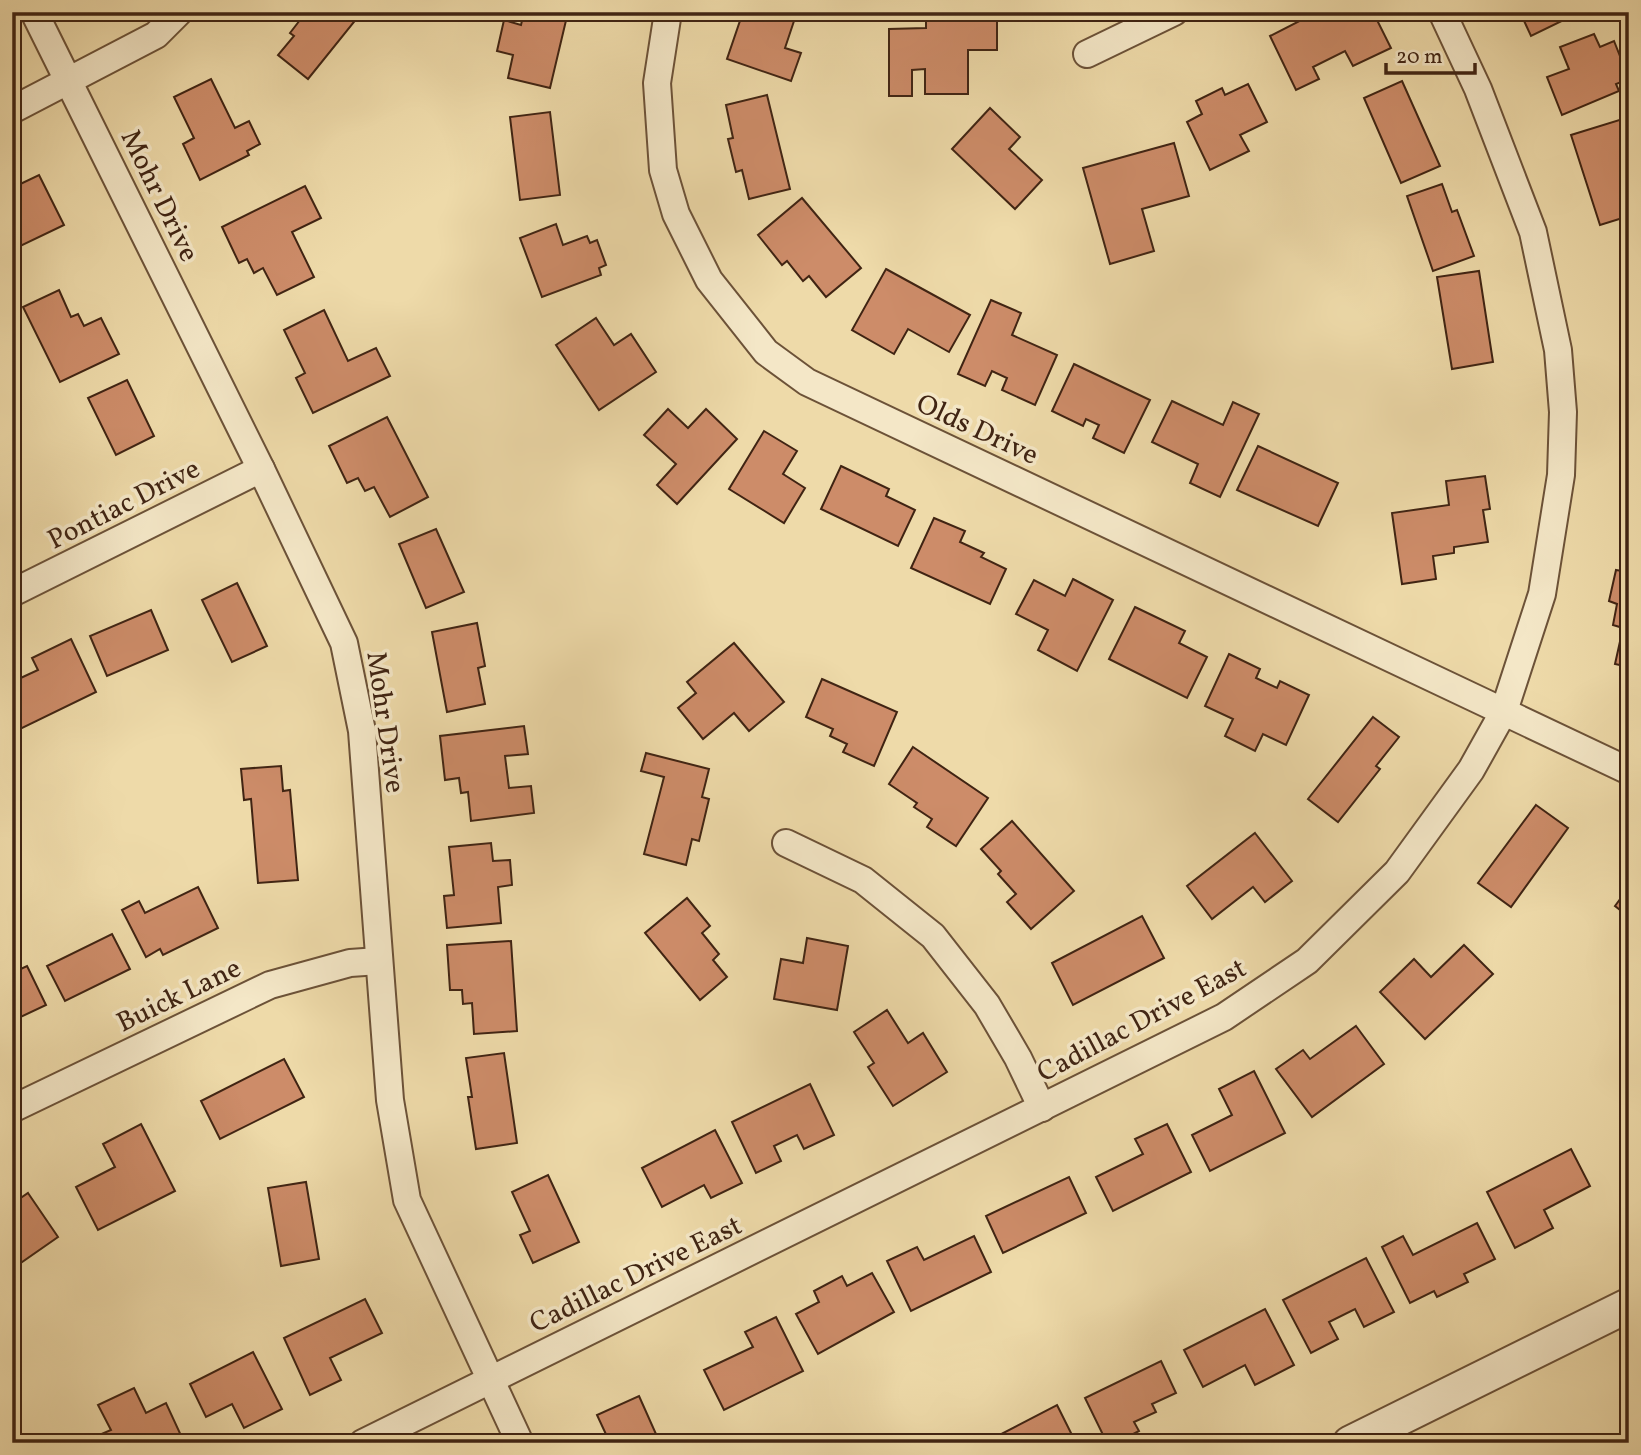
<svg xmlns="http://www.w3.org/2000/svg" width="1641" height="1455" viewBox="0 0 1641 1455" font-family="Vollkorn,serif">
  <rect width="100%" height="100%" fill="#eedaa9"/>
  <filter id="stains"><feTurbulence type="fractalNoise" baseFrequency=".00286" numOctaves="4"/><feColorMatrix values="0 0 0 0 .2 0 0 0 0 .09 0 0 0 0 .02 0 0 0 .5 -.17"/></filter>
  <radialGradient id="worn" r=".72"><stop offset=".6" stop-color="#630" stop-opacity="0"/><stop offset="1" stop-color="#630" stop-opacity=".3"/></radialGradient>
  <g fill="#cd8c69" stroke="#402413" stroke-width="2">
    <polygon points="291,12 352,12 358,17 308,79 278,55 294,36 290,33 300,20"/>
    <polygon points="524,12 568,12 550,88 508,78 513,55 497,51 504,20 521,25"/>
    <polygon points="743,12 797,12 785,48 801,53 791,81 727,59"/>
    <polygon points="926,12 997,12 997,50 968,50 968,94 925,94 925,69 912,70 912,96 889,96 889,29 926,28"/>
    <polygon points="1317,12 1373,12 1391,48 1353,66 1345,51 1313,67 1319,79 1296,90 1270,36"/>
    <polygon points="1520,12 1568,12 1570,17 1531,36"/>
    <polygon points="1594,34 1600,47 1614,41 1629,79 1616,84 1619,91 1562,115 1547,77 1569,69 1560,47"/>
    <polygon points="211,79 235,128 249,121 260,144 247,151 249,155 200,180 183,144 194,138 174,97"/>
    <polygon points="1402,81 1440,166 1401,183 1364,98"/>
    <polygon points="1248,84 1267,122 1240,135 1249,151 1210,170 1187,122 1202,114 1196,101 1222,88 1225,95"/>
    <polygon points="767,95 790,189 749,199 742,170 736,172 728,139 733,138 726,105"/>
    <polygon points="990,108 1020,137 1009,149 1042,180 1015,209 952,149"/>
    <polygon points="550,112 560,195 520,200 510,117"/>
    <polygon points="1629,117 1629,178 1626,179 1629,188 1629,216 1600,225 1571,135"/>
    <polygon points="1174,143 1189,196 1142,209 1154,251 1110,264 1083,168"/>
    <polygon points="39,175 64,225 12,250 12,188"/>
    <polygon points="1442,184 1452,212 1457,210 1474,256 1433,271 1407,196"/>
    <polygon points="305,186 321,218 292,232 314,277 277,295 263,268 254,273 247,259 239,263 222,227"/>
    <polygon points="802,198 861,268 826,297 809,276 803,281 787,261 782,265 758,235"/>
    <polygon points="556,224 563,245 587,236 590,243 597,240 606,265 599,268 601,275 542,297 520,238"/>
    <polygon points="886,269 970,315 949,352 908,329 894,354 852,330"/>
    <polygon points="1479,271 1493,362 1452,369 1437,277"/>
    <polygon points="59,290 71,317 78,314 84,326 101,318 119,354 60,382 23,307"/>
    <polygon points="1629,292 1629,324 1627,324 1621,293"/>
    <polygon points="991,300 1021,313 1012,335 1057,355 1035,405 1002,390 1007,378 992,371 985,386 958,374"/>
    <polygon points="324,310 348,361 376,348 390,376 313,413 296,378 305,373 284,330"/>
    <polygon points="596,318 614,345 631,334 656,372 599,410 556,345"/>
    <polygon points="1074,364 1150,400 1124,453 1093,438 1099,425 1086,419 1083,426 1052,411"/>
    <polygon points="127,380 154,436 116,455 88,398"/>
    <polygon points="1172,401 1223,425 1233,402 1259,414 1220,497 1190,483 1198,464 1152,442"/>
    <polygon points="668,409 688,428 706,409 737,439 677,504 657,485 676,464 644,435"/>
    <polygon points="387,417 428,497 390,517 374,487 365,491 358,478 347,483 329,446"/>
    <polygon points="764,431 797,451 783,474 805,488 784,523 729,489"/>
    <polygon points="1258,446 1338,483 1318,526 1237,490"/>
    <polygon points="841,466 889,489 886,496 915,510 898,546 821,509"/>
    <polygon points="1485,476 1490,509 1483,510 1488,542 1454,547 1454,553 1433,556 1436,579 1402,584 1392,513 1449,505 1446,481"/>
    <polygon points="934,518 965,531 960,542 984,553 981,557 1006,569 990,604 911,568"/>
    <polygon points="436,529 464,592 426,608 399,544"/>
    <polygon points="1616,570 1629,572 1629,667 1615,664 1623,628 1613,625 1617,604 1609,601"/>
    <polygon points="1073,579 1113,600 1077,671 1038,650 1048,630 1016,614 1034,580 1065,596"/>
    <polygon points="237,583 267,646 232,662 202,600"/>
    <polygon points="1135,607 1185,631 1179,643 1207,657 1187,698 1109,659"/>
    <polygon points="151,610 168,650 107,676 90,636"/>
    <polygon points="477,623 485,666 478,668 485,704 447,712 432,632"/>
    <polygon points="71,639 96,692 16,731 12,722 12,682 38,670 32,658"/>
    <polygon points="734,643 784,702 749,731 734,713 703,739 678,708 696,693 687,682"/>
    <polygon points="1229,654 1260,669 1256,678 1277,688 1280,681 1309,695 1286,745 1263,734 1255,751 1225,736 1233,719 1205,706"/>
    <polygon points="822,679 897,712 874,766 843,752 847,744 830,736 833,729 806,717"/>
    <polygon points="1373,717 1399,737 1376,766 1380,769 1338,822 1308,799"/>
    <polygon points="524,726 528,754 505,756 509,788 531,786 534,813 471,821 468,792 461,793 459,778 445,780 440,736"/>
    <polygon points="913,747 988,798 956,846 927,827 932,819 914,807 917,803 889,784"/>
    <polygon points="646,753 709,769 702,797 709,799 699,841 692,839 686,865 644,854 664,777 641,771"/>
    <polygon points="281,766 283,791 290,790 298,880 258,883 251,799 244,800 241,769"/>
    <polygon points="1536,805 1568,828 1511,907 1478,883"/>
    <polygon points="1012,821 1074,891 1031,929 1007,902 1016,894 998,874 1001,871 981,849"/>
    <polygon points="1255,833 1292,881 1265,902 1253,887 1212,919 1187,886"/>
    <polygon points="491,843 493,861 510,860 512,885 498,887 501,923 447,928 444,896 454,895 449,847"/>
    <polygon points="198,887 218,928 163,955 160,949 146,957 122,910 139,901 145,913"/>
    <polygon points="1629,887 1629,917 1615,906"/>
    <polygon points="687,898 710,926 702,933 719,954 713,960 727,977 700,1000 645,933"/>
    <polygon points="1142,916 1164,958 1073,1005 1052,963"/>
    <polygon points="112,934 130,969 65,1001 47,966"/>
    <polygon points="807,938 848,946 837,1010 774,999 781,959 803,963"/>
    <polygon points="511,941 517,1031 474,1034 472,1003 463,1004 462,990 450,990 447,945"/>
    <polygon points="1464,945 1493,974 1425,1039 1380,992 1414,959 1431,977"/>
    <polygon points="27,966 46,1005 12,1021 12,973"/>
    <polygon points="887,1010 908,1043 923,1033 947,1072 893,1106 868,1067 874,1063 854,1032"/>
    <polygon points="1356,1026 1384,1064 1312,1117 1276,1069 1303,1050 1310,1059"/>
    <polygon points="504,1053 517,1143 476,1149 468,1097 472,1097 466,1058"/>
    <polygon points="284,1059 304,1097 220,1139 201,1101"/>
    <polygon points="1254,1071 1285,1133 1210,1171 1192,1135 1232,1115 1219,1089"/>
    <polygon points="810,1084 834,1135 804,1149 797,1135 774,1146 781,1161 756,1173 732,1122"/>
    <polygon points="141,1124 175,1191 98,1230 76,1187 115,1167 103,1144"/>
    <polygon points="1167,1124 1191,1172 1113,1211 1096,1177 1143,1154 1135,1139"/>
    <polygon points="715,1130 742,1183 711,1198 704,1185 662,1207 642,1168"/>
    <polygon points="1571,1149 1590,1186 1544,1210 1553,1228 1515,1248 1487,1192"/>
    <polygon points="548,1175 579,1242 533,1263 520,1235 530,1231 512,1192"/>
    <polygon points="1069,1177 1086,1213 1003,1253 986,1216"/>
    <polygon points="306,1182 319,1259 281,1266 268,1188"/>
    <polygon points="28,1193 58,1237 12,1269 12,1204"/>
    <polygon points="1477,1223 1495,1259 1464,1274 1468,1282 1437,1297 1434,1291 1410,1303 1382,1247 1403,1236 1413,1255"/>
    <polygon points="974,1236 991,1272 911,1311 887,1261 917,1247 924,1260"/>
    <polygon points="1366,1258 1394,1312 1364,1327 1355,1309 1329,1322 1338,1339 1311,1353 1283,1300"/>
    <polygon points="872,1273 894,1312 818,1354 796,1314 819,1302 814,1291 842,1276 847,1286"/>
    <polygon points="365,1299 382,1333 330,1358 341,1380 310,1395 284,1338"/>
    <polygon points="1265,1309 1294,1365 1255,1385 1245,1365 1203,1387 1184,1350"/>
    <polygon points="776,1317 803,1371 724,1410 704,1370 753,1347 745,1332"/>
    <polygon points="253,1352 282,1409 244,1428 232,1404 206,1417 190,1384"/>
    <polygon points="1161,1361 1176,1393 1152,1404 1156,1412 1134,1422 1139,1431 1116,1443 1107,1443 1085,1398"/>
    <polygon points="134,1388 146,1413 166,1403 184,1442 94,1443 92,1438 111,1430 98,1405"/>
    <polygon points="639,1396 660,1443 610,1443 597,1415"/>
    <polygon points="1057,1405 1076,1443 984,1443"/>
    <polygon points="1629,1431 1629,1443 1606,1443"/>
  </g>
  <g fill="none" stroke-linecap="round" stroke-linejoin="round">
    <defs>
      <g id="minor">
        <polyline points="34,12 261,469 344,643 362,731 390,1100 407,1200 520,1443"/>
        <polyline points="668,12 657,83 663,170 676,214 709,280 766,352 807,382 1629,771"/>
        <polyline points="1087,54 1174,12"/>
        <polyline points="12,110 156,35 179,12"/>
        <polyline points="12,593 261,469"/>
        <polyline points="786,843 863,880 933,936 987,1005 1018,1058 1042,1108"/>
        <polyline points="12,1109 270,985 350,963 379,961"/>
        <polyline points="363,1443 1224,1017 1307,961 1397,872 1471,770 1504,711 1542,594 1561,475 1563,412 1558,350 1533,232 1478,89 1442,12"/>
      </g>
      <polyline id="tertiary" points="1350,1443 1629,1305"/>
    </defs>
    <use href="#minor" stroke="#6c5238" stroke-width="30"/>
    <use href="#tertiary" stroke="#6c5238" stroke-width="37"/>
    <use href="#minor" stroke="#f4e7c7" stroke-width="26"/>
    <use href="#tertiary" stroke="#f4e7c7" stroke-width="33"/>
  </g>
  <g text-anchor="middle" stroke-width="7" stroke-linejoin="round" paint-order="stroke">
    <g font-size="28" fill="#402413" stroke="#f4e7c7">
      <text transform="translate(161 195) rotate(64)" y="10">Mohr Drive</text>
      <text transform="translate(978 428) rotate(25)" y="10">Olds Drive</text>
      <text transform="translate(123 503) rotate(-27)" y="10">Pontiac Drive</text>
      <text transform="translate(387 722) rotate(82)" y="10">Mohr Drive</text>
      <text transform="translate(178 994) rotate(-26)" y="10">Buick Lane</text>
      <text transform="translate(1141 1019) rotate(-28)" y="10">Cadillac Drive East</text>
      <text transform="translate(635 1273) rotate(-26)" y="10">Cadillac Drive East</text>
    </g>
  </g>
  <rect width="1641" height="1455" fill="none" stroke="#eedaa9" stroke-width="42"/>
  <rect x="14" y="14" width="1613" height="1427" fill="none" stroke="#402413" stroke-width="3.5"/>
  <rect x="21" y="21" width="1599" height="1413" fill="none" stroke="#402413" stroke-width="2"/>
  <path d="M1386 63v10h89v-10" fill="none" stroke="#402413" stroke-width="3.5"/>
  <text x="1396" y="63" font-size="21" fill="#402413" stroke="#f4e7c7" stroke-width="5" paint-order="stroke">20 m</text>
  <rect width="100%" height="100%" filter="url(#stains)"/>
  <rect width="100%" height="100%" fill="url(#worn)"/>
</svg>
